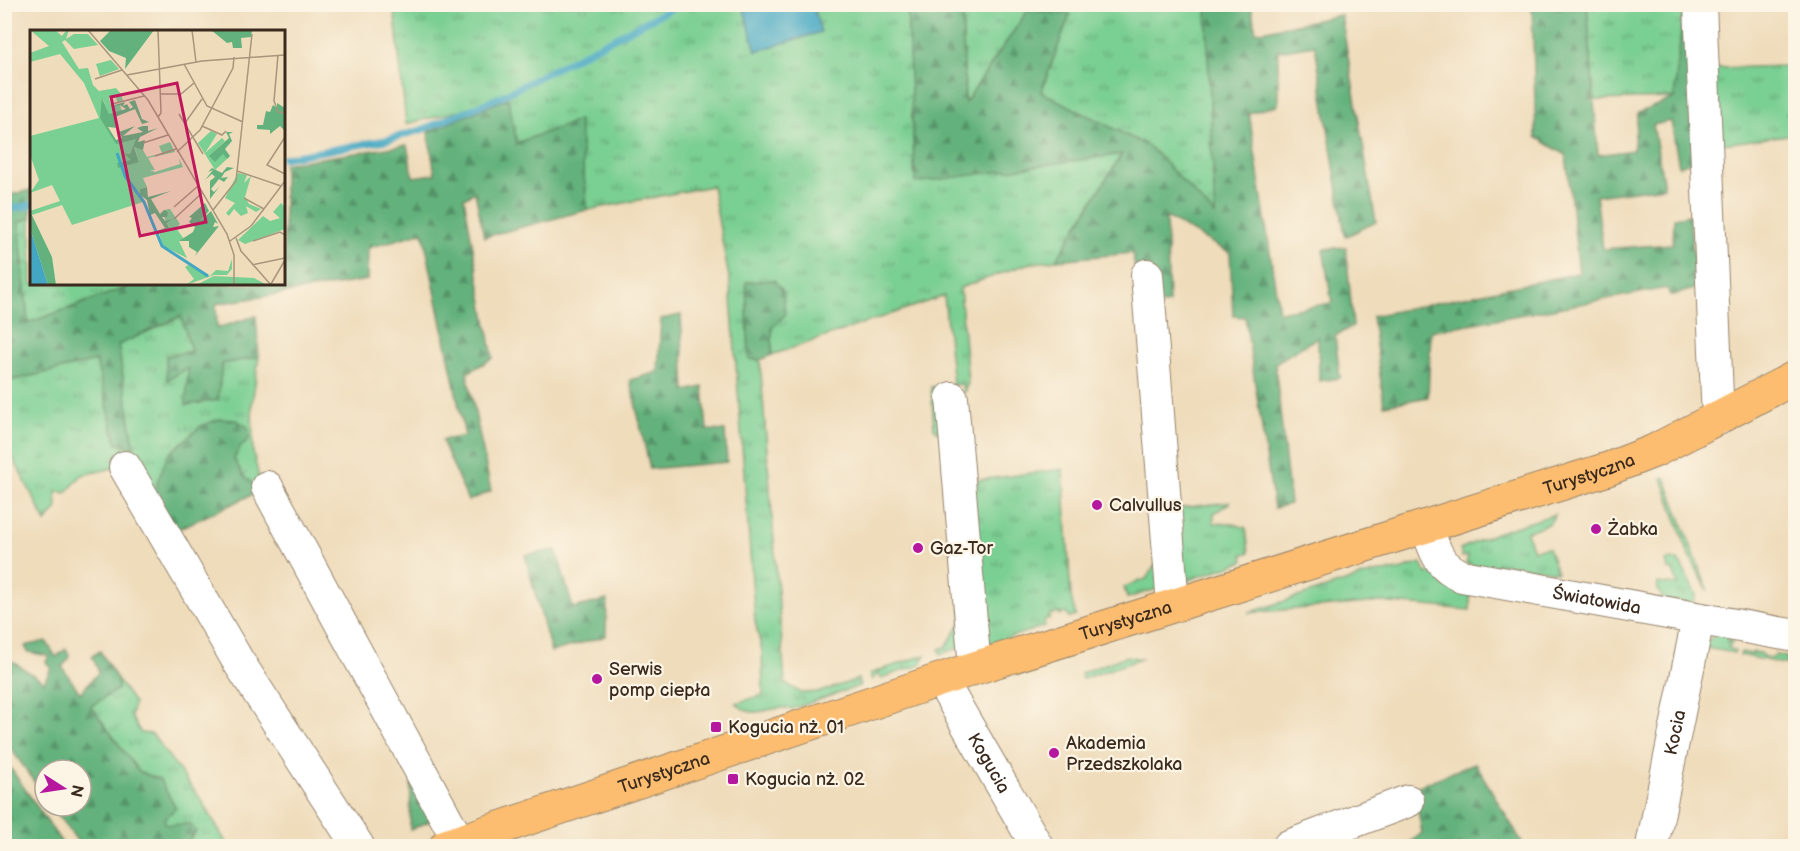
<svg xmlns="http://www.w3.org/2000/svg" width="1800" height="851" viewBox="0 0 1800 851" font-family="'Balsamiq Sans',sans-serif">
  <defs>
    <pattern id="grass-tufts" width="24" height="20" patternUnits="userSpaceOnUse" patternTransform="scale(1.5)"><rect width="24" height="20" fill="#7acf93"/><path d="M3 7l-1-3M5 7V3M7 7l1-3M15 17l-1-3M17 17v-4M19 17l1-3" fill="none" stroke="#65a877"/></pattern>
    <pattern id="forest-firs" width="22" height="20" patternUnits="userSpaceOnUse" patternTransform="scale(1.5)"><rect width="22" height="20" fill="#63b27d"/><path d="M5 1l3.5 6h-7zM16 11l3.5 6h-7z" fill="#539166"/></pattern>
    <pattern id="garden-furrows" width="10" height="10" patternUnits="userSpaceOnUse" patternTransform="scale(1.5)"><rect width="10" height="10" fill="#7acf93"/><path d="M-1 1l2-2M0 10L10 0M9 11l2-2" fill="none" stroke="#65a877"/></pattern>
  </defs>
  <rect width="100%" height="100%" fill="#fcf5e5"/>
  <filter id="ink" filterUnits="userSpaceOnUse"><feTurbulence type="fractalNoise" baseFrequency=".0167" numOctaves="2"/><feDisplacementMap in="SourceGraphic" scale="12" xChannelSelector="R" yChannelSelector="G"/><feConvolveMatrix kernelMatrix="1 2 1 2 8 2 1 2 1" color-interpolation-filters="sRGB"/></filter>
  <filter id="wash" filterUnits="userSpaceOnUse"><feTurbulence type="fractalNoise" baseFrequency=".008" numOctaves="4" result="noise"/><feDisplacementMap in="SourceGraphic" scale="24" xChannelSelector="R" yChannelSelector="G"/><feGaussianBlur stdDeviation="1.35" result="paint"/><feColorMatrix in="noise" values="0 0 0 0 0 0 0 0 0 0 0 0 0 0 0 0 0 1.4 0 .05"/><feComposite in="paint" operator="in"/></filter>
  <g filter="url(#wash)">
    <rect width="100%" height="100%" fill="#efdcbb"/>
    <g fill="url(#grass-tufts)" stroke="#5a7c58" stroke-width="1.5">
      <path d="M394,5H907L915,182L1122,154L1056,260L1027,264L960,288L968,383L963,395L962,384L953,385L964,646L941,654L939,649L946,647L962,620L948,442L934,428L931,387L953,384L944,296L772,355V327L783,291L749,359L760,360L785,683L801,693L820,692L858,679L860,686L792,709C770,703 755,723 736,703L763,695L762,651L755,621L730,283L712,186L587,210L579,121L516,143L508,99L406,124Z"/>
      <polygon points="962,5 1206,5 1215,216 1150,147 1041,92 1070,14 1028,10 965,104"/>
      <polygon points="1587,5 1684,5 1674,98 1594,100"/>
      <polygon points="1795,66 1795,134 1716,145 1711,68"/>
      <polygon points="31,218 32,284 136,284 28,323 19,222"/>
      <polygon points="182,316 192,351 166,356 167,380 188,368 222,364 259,357 252,404 253,452 262,490 244,477 234,459 240,447 249,439 159,506 114,468 82,475 66,493 56,491 57,508 46,522 13,458 5,461 4,382 96,361 117,444 134,446 118,345"/>
      <polygon points="1063,469 1071,597 1076,616 1069,618 1066,613 1060,615 1059,612 1049,615 1050,618 1044,620 1045,626 992,643 986,640 971,481"/>
      <polygon points="1231,502 1214,513 1214,523 1233,524 1246,528 1249,553 1243,554 1244,561 1183,582 1172,509"/>
      <polygon points="1555,514 1550,523 1526,532 1533,550 1548,547 1557,572 1504,564 1483,568 1466,564 1468,556 1462,557 1460,549 1496,533"/>
      <path d="M1671,560H1677L1681,564L1696,595L1693,603L1664,600C1660,595 1656,589 1658,583L1678,585L1673,570L1668,569L1666,561Z"/>
      <polygon points="1158,561 1167,586 1127,598 1124,587 1146,579"/>
      <polygon points="1421,563 1427,574 1434,572 1470,593 1470,610 1381,602 1248,613 1373,573 1400,570"/>
      <polygon points="1716,634 1729,634 1727,642 1728,643 1731,638 1732,643 1728,647 1735,651 1734,653 1705,648 1706,642"/>
      <polygon points="1741,652 1752,654 1753,652 1761,653 1764,657 1772,658 1776,655 1794,659 1795,656 1795,666 1740,655"/>
      <polygon points="925,655 921,665 881,678 877,674 872,680 869,674"/>
      <polygon points="1127,656 1141,659 1082,679 1081,673"/>
      <polygon points="117,679 134,703 131,717 141,733 152,734 202,801 228,846 185,846 196,831 189,824 167,825 164,819 160,780 138,771 90,706 118,689"/>
    </g>
    <g fill="url(#forest-firs)" stroke="#4f6e4e" stroke-width="1.5">
      <polygon points="907,5 962,5 965,103 1028,10 1070,14 1041,92 1150,147 1215,215 1206,5 1251,5 1256,32 1341,15 1376,222 1345,237 1315,45 1278,51 1278,105 1249,113 1279,312 1332,303 1323,249 1346,247 1353,326 1335,336 1340,378 1319,381 1318,337 1275,363 1290,504 1274,508 1245,317 1233,316 1230,253 1166,217 1169,303 1144,307 1132,253 1056,260 1122,154 915,183"/>
      <polygon points="1532,5 1587,5 1598,155 1633,150 1638,113 1674,98 1684,5 1687,5 1697,160 1679,166 1671,121 1653,125 1664,187 1596,196 1603,249 1673,244 1674,218 1689,215 1697,288 1670,296 1667,288 1431,331 1428,397 1384,405 1372,316 1579,273 1566,155 1536,137"/>
      <polygon points="508,98 517,143 579,120 587,210 484,237 475,192 464,198 493,358 467,373 491,491 468,501 442,440 465,436 423,232 368,248 367,280 216,304 217,328 256,316 259,357 222,364 218,400 186,405 188,368 167,380 166,356 191,351 181,316 118,345 134,447 117,444 96,361 5,382 5,196 31,190 31,218 19,222 28,323 136,284 284,284 284,164 407,145 413,177 435,174 428,132"/>
      <polygon points="774,280 783,291 785,315 772,327 772,355 760,360 749,359 746,282"/>
      <polygon points="681,315 685,391 703,387 707,430 725,431 727,462 650,469 630,380 658,372 661,319"/>
      <polygon points="219,419 237,420 248,427 249,439 240,447 234,459 244,477 262,490 176,530 159,506 157,482 168,455 201,426"/>
      <polygon points="556,550 573,608 607,600 606,636 551,652 525,555"/>
      <polygon points="46,641 56,657 66,649 70,657 62,667 80,693 99,672 92,656 100,651 117,679 118,689 91,706 138,771 160,780 176,808 164,819 167,825 190,824 196,831 185,845 188,846 81,846 52,806 81,806 81,770 45,770 45,797 5,740 5,664 10,660 44,682 51,668 46,662 49,656 28,652 25,646"/>
      <polygon points="4,760 5,760 64,846 5,846"/>
      <polygon points="1475,763 1524,846 1405,846 1422,833 1414,788"/>
      <polygon points="411,782 434,819 410,830"/>
    </g>
    <polygon fill="url(#garden-furrows)" stroke="#5a7c58" stroke-width="1.5" points="1665,477 1708,591 1688,553 1662,478"/>
    <polygon fill="#43a7c3" stroke="#3f6870" stroke-width="1.5" points="763,5 813,5 821,32 756,51 744,10"/>
    <g fill="none" stroke-linecap="round" stroke-linejoin="round">
      <g stroke="#43a7c3" stroke-width="7">
        <polyline points="284,158 386,140 421,130 498,98 680,4"/>
        <polyline points="4,210 32,205"/>
      </g>
    </g>
  </g>
  <g filter="url(#ink)">
    <g fill="none" stroke-linecap="round" stroke-linejoin="round">
      <defs>
        <g id="minor">
          <polyline points="1700,4 1718,419"/>
          <polyline points="1147,275 1173,605"/>
          <polyline points="952,398 975,668"/>
          <polyline points="125,467 238,661 358,846"/>
          <polyline points="267,487 459,842"/>
          <path id="s1" d="M1426,526C1436,551 1436,564 1462,576L1796,636"/>
          <path id="s2" d="M941,680L1037,846"/>
          <polyline points="1289,846 1408,801"/>
          <path id="s3" d="M1652,846L1698,619"/>
        </g>
        <g id="major">
          <path id="s4" d="M446,846L975,668L1608,469L1654,451L1796,377"/>
        </g>
      </defs>
      <use href="#minor" stroke="#95836c" stroke-width="34"/>
      <use href="#major" stroke="#95836c" stroke-width="35"/>
      <use href="#minor" stroke="#fff" stroke-width="32"/>
      <use href="#major" stroke="#fcbd6f" stroke-width="33"/>
    </g>
  </g>
  <g fill="#b5179e" stroke="#fcf5e5" stroke-width="2">
    <circle cx="1097" cy="505" r="6"/>
    <circle cx="1596" cy="529" r="6"/>
    <circle cx="918" cy="548" r="6"/>
    <circle cx="597" cy="679" r="6"/>
    <rect x="710" y="721" width="12" height="12" rx="3"/>
    <circle cx="1054" cy="753" r="6"/>
    <rect x="727" y="773" width="12" height="12" rx="3"/>
  </g>
  <g text-anchor="middle" stroke-width="4.5" stroke-linejoin="round" paint-order="stroke">
    <g font-size="18" fill="#3b2a1e" stroke="#fcf5e5">
      <text dy="6" stroke="none"><textPath href="#s4" startOffset="1202">Turystyczna</textPath></text>
      <text dy="6" stroke="none"><textPath href="#s1" startOffset="201">Światowida</textPath></text>
      <text dy="6" stroke="none"><textPath href="#s4" startOffset="716">Turystyczna</textPath></text>
      <text dy="6" stroke="none"><textPath href="#s3" startOffset="116">Kocia</textPath></text>
      <text dy="6" stroke="none"><textPath href="#s2" startOffset="96">Kogucia</textPath></text>
      <text dy="6" stroke="none"><textPath href="#s4" startOffset="230">Turystyczna</textPath></text>
    </g>
    <g font-size="18" fill="#3b2a1e" stroke="#fcf5e5" text-anchor="start">
      <text x="1109" y="511">Calvullus</text>
      <text x="1608" y="535">Żabka</text>
      <text x="930" y="554">Gaz-Tor</text>
      <text x="609" y="675">Serwis<tspan x="609" dy="21">pomp ciepła</tspan></text>
      <text x="728" y="733">Kogucia nż. 01</text>
      <text x="1066" y="749">Akademia<tspan x="1066" dy="21">Przedszkolaka</tspan></text>
      <text x="745" y="785">Kogucia nż. 02</text>
    </g>
  </g>
  <g transform="translate(30 30)">
    <rect width="255" height="255" fill="#efdcbb"/>
    <path d="M0,0H25L32,6L35,2L39,0L36,9L44,4H58L68,15L44,19L35,10L32,12L49,39L58,38L63,55L69,61L86,58L91,64L93,71L87,72L86,66L79,68L81,75H90L92,81L79,85L73,69L71,88L86,113L107,108L100,124L94,123L109,132L104,116L113,120L117,127L132,123L129,116L140,112L145,122L118,128L125,140H120L125,142L150,134L149,128L153,137L113,148L117,157L110,159L113,172L42,195L32,175L2,185L0,181L30,171L22,155L0,163L9,150L0,125V106L69,88L54,53L30,24L0,32V23L19,16ZM81,30L89,39L70,46L66,34ZM181,101L187,104L175,123L192,108L195,111L180,126L188,128L193,123L197,129L185,140L168,113ZM208,143L217,145L214,153L221,146L215,167L219,174L231,179L226,182L216,176L218,183L211,186L204,179L199,186L196,183L205,173L195,168ZM251,173L255,177V199L215,214L208,210L233,186L240,191L250,188L243,182ZM144,178L140,179L150,194L146,198L154,209L149,211L157,228L133,216L131,210L129,203L140,200L137,192L142,188L135,191L134,180ZM202,229V239L197,245H184L156,255L164,249L155,237L158,235L180,246L186,240L198,241Z" fill="#7acf93"/>
    <path d="M81,0H124L95,39L96,28L79,21L70,11ZM181,0H222L221,7L211,8L212,18H203L202,12L197,13ZM72,68L79,84L96,79L90,75L81,76L95,72L93,76L97,74L100,79L103,77L99,72L105,70L112,89L119,92L112,94L105,79L85,87L88,98L78,97L86,110L92,108L89,102L105,96L93,106L113,102L107,98L113,96H118V101L128,98L110,107L108,112L115,110L113,120L104,117L109,132L88,138L87,133L101,130L94,123L100,124L106,109L86,114L70,88ZM247,73L255,78V101L250,96L240,104V100L227,99V95H233L236,81L240,82L243,75L247,78ZM196,102H203L199,104L202,111L195,119L200,126L197,129L193,124L185,132L179,126L199,108ZM197,137L204,138L195,142L191,148L198,147L194,152L189,149L181,159L184,162L190,156L180,169V151L185,147L182,144L175,150L183,140L178,142L182,138L192,143ZM117,157L118,167L141,161L121,169L130,184L134,180L138,182L137,187H132L135,191L143,188L137,193L140,200L129,203V211L123,196L127,201L135,198L125,183L120,185L117,170L110,165V159ZM175,173L179,181L169,192L181,181L188,194L185,192L183,197L189,196L165,226L167,222L159,217V211H149L163,202L165,197L159,192L162,188L159,187ZM0,181L22,227L26,255H18L0,198Z" fill="#63b27d"/>
    <path d="M184,246L224,248L237,255H166Z" fill="#7acf93"/>
    <path d="M0,198L18,255H0Z" fill="#43a7c3"/>
    <path fill="none" stroke="#43a7c3" stroke-width="3" d="M87,123L95,146L114,172L132,216L178,246"/>
    <path fill="none" stroke="#a7957c" stroke-width="1.5" d="M58,0L118,70L197,204L204,225V255M162,0L166,32M248,25L244,71L248,82L255,83M154,34L177,76L213,92M97,45L172,31L255,25M65,49L92,40M130,64H151L164,53M82,74L114,66M149,84L173,124M128,87L131,83L128,0M155,93L172,69M172,96L192,105L196,101M255,107L237,135L255,144M113,113L138,105M147,122L170,100L203,38L204,27M125,126L146,119M207,141L251,156M214,168L234,179M144,177L168,156M183,180L206,151L222,4M144,189L172,163M206,208L211,221L241,255M200,211L221,196L255,151M223,211L250,202L255,205M222,235L255,228M241,254L255,230"/>
    <path fill="#c2185b" fill-opacity="0.15" stroke="#c2185b" stroke-width="3" d="M147,53L176,192L110,206L81,67Z"/>
    <rect width="255" height="255" fill="none" stroke="#3b2a1e" stroke-width="3"/>
  </g>
  <rect width="1800" height="851" fill="none" stroke="#fcf5e5" stroke-width="24"/>
  <g transform="translate(63 788) rotate(102)"><circle r="28" fill="#fcf5e5" stroke="#afa495" stroke-width="1.5"/>
  <path d="M0-4.5L10 22L0 15L-10 22Z" fill="#b5179e"/>
  <text y="-9" font-size="16" font-weight="bold" text-anchor="middle" fill="#3b2a1e">N</text>
  </g>
</svg>
